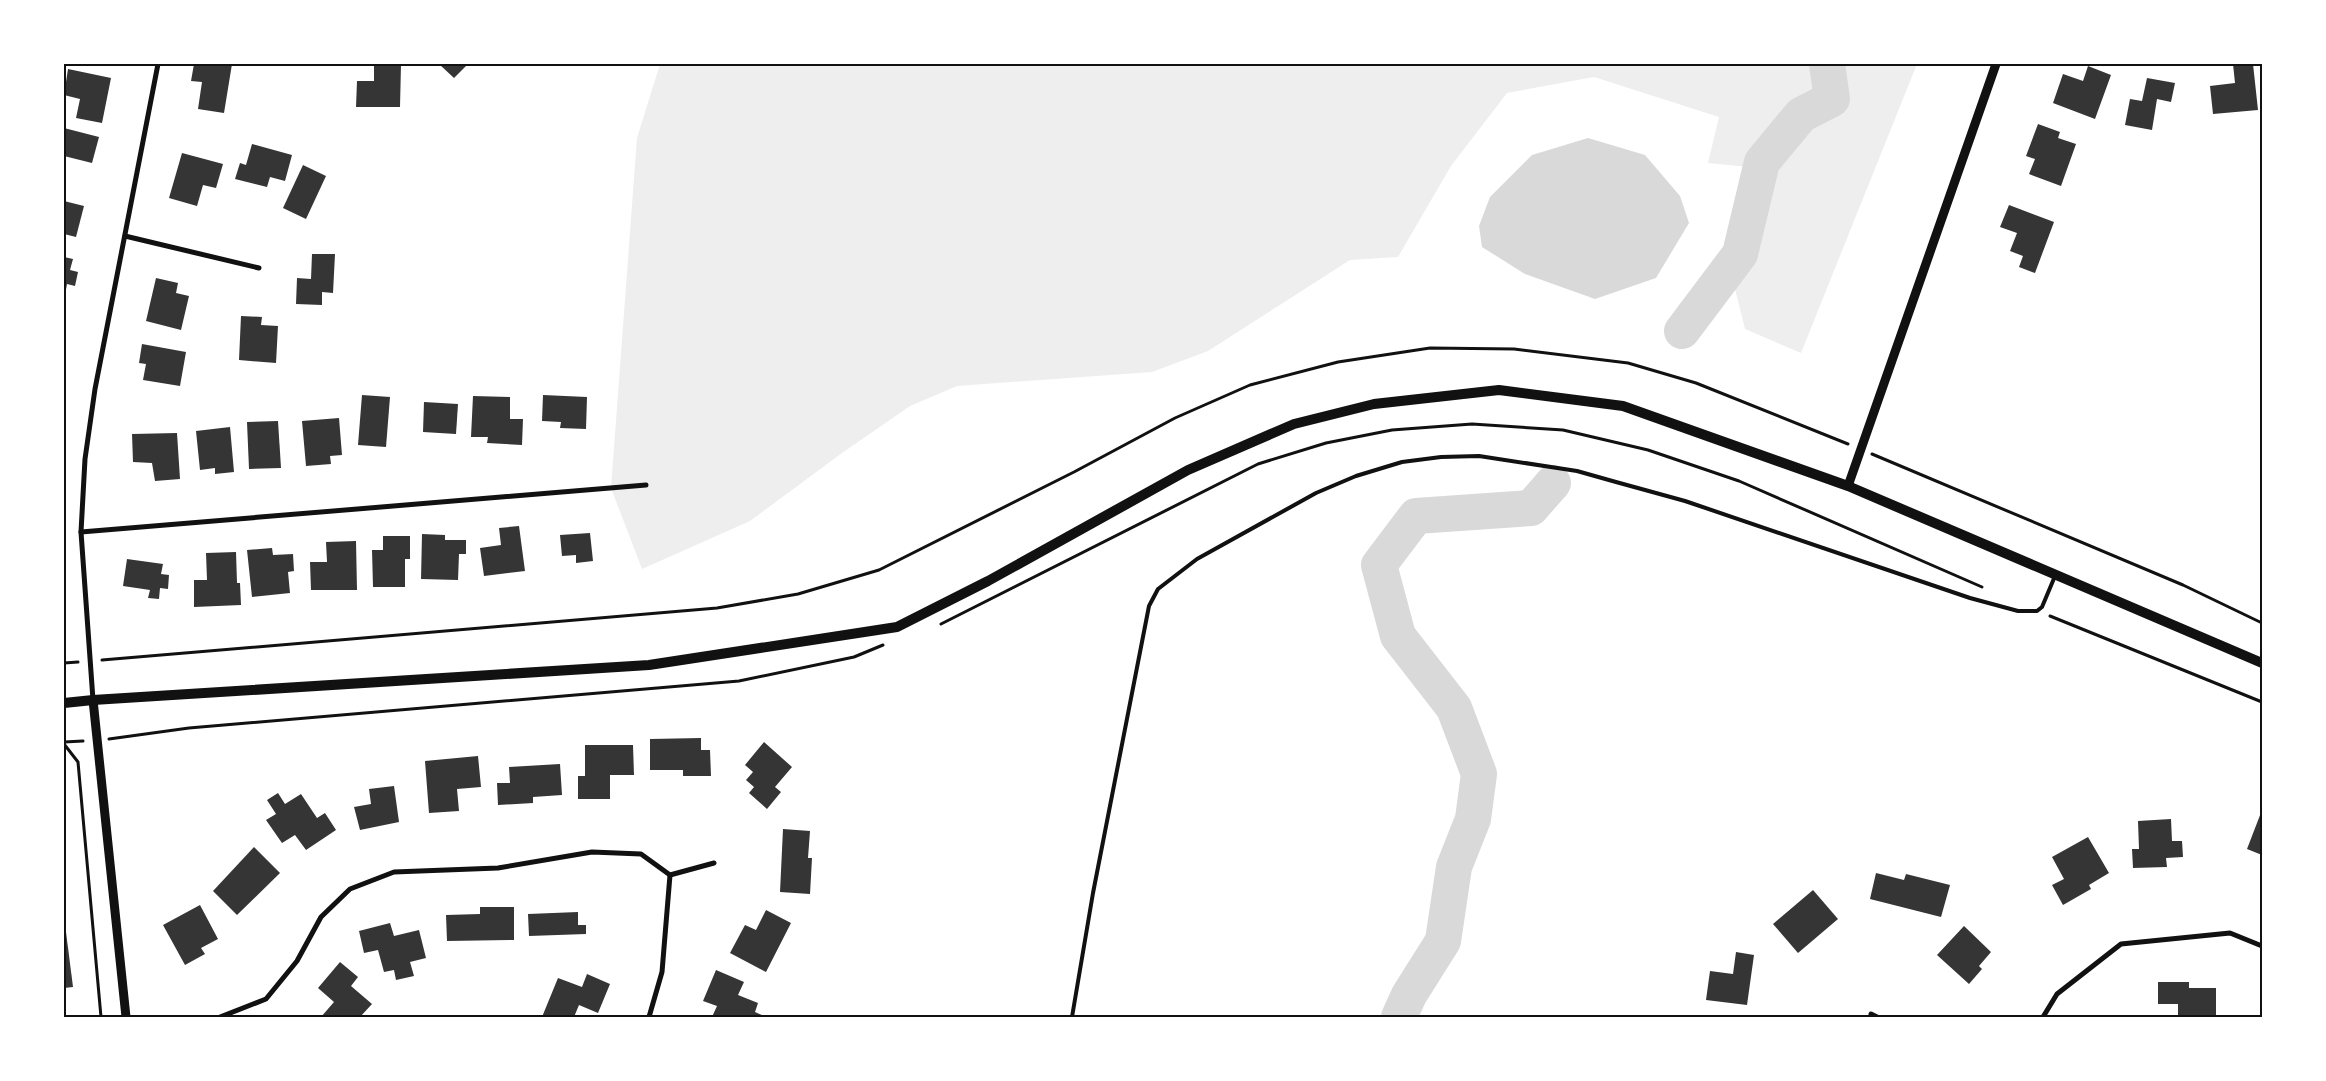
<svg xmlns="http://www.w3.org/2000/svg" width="2326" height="1081" viewBox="0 0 2326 1081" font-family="'Source Sans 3',sans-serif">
  <rect width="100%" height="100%" fill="#fff"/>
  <polygon fill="#eee" points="660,64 1917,64 1801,353 1745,329 1725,249 1750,230 1748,167 1708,163 1719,117 1594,77 1507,93 1451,166 1398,257 1350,260 1208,351 1152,372 957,386 910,406 842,453 750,521 642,569 611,488 637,138"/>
  <polygon fill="#d9d9d9" points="1588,138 1645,155 1680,196 1689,223 1656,278 1595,299 1525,274 1482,247 1479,226 1490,197 1532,155"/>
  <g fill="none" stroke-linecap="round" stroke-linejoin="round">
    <g stroke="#d9d9d9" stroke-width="36">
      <polyline points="1682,331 1740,254 1762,162 1801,115 1832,99 1827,64"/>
      <polyline points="1399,1017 1409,995 1443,941 1454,867 1473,819 1479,774 1454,708 1398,636 1379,565 1416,516 1531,508 1553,483"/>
    </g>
  </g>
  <g fill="#353535">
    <polygon points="194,64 232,64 224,113 198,109 202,82 191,81"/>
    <polygon points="374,64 401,64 400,107 356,107 357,81 374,81"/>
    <polygon points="439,64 468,64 454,78"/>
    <polygon points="2233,64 2253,64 2258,110 2213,114 2210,86 2235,83"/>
    <polygon points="2088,66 2111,75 2095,119 2053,103 2063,74 2083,81"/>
    <polygon points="68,69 111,78 102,123 76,118 80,99 64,95"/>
    <polygon points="2147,78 2175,83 2171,102 2157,99 2152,130 2125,125 2130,99 2142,101"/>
    <polygon points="2038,124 2060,132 2058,138 2076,144 2061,186 2029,174 2035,159 2026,156"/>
    <polygon points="64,128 99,137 92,163 64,156"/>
    <polygon points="252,144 292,155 285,181 270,177 267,187 235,179 240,163 246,165"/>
    <polygon points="182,153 223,164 216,188 203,185 197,206 169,198"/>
    <polygon points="303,165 326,176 306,219 283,208"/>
    <polygon points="64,201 84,206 76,237 64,234"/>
    <polygon points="2009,205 2054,222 2035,273 2019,267 2023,256 2010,251 2017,233 2000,227"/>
    <polygon points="312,254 335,254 333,293 322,292 322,305 296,304 297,278 311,279"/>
    <polygon points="64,257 73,259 70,270 78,272 75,286 67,284 65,295"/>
    <polygon points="156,278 178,283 176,293 189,296 181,330 146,321"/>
    <polygon points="241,316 262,317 261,325 278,326 276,363 239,360"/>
    <polygon points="142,344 186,352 180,386 143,380 146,364 139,363"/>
    <polygon points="362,395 390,397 386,447 358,445"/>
    <polygon points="543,395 587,397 586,429 560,428 561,422 542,421"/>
    <polygon points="473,396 510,397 510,419 523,419 522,445 487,443 488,437 471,437"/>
    <polygon points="424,402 458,404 456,434 423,432"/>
    <polygon points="339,418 342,455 330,456 331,464 306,466 302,421"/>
    <polygon points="278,421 281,468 249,469 247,422"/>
    <polygon points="230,427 234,472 215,474 215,468 200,470 196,431"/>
    <polygon points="177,433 180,479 155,481 152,463 133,462 132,434"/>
    <polygon points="519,526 525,571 484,576 480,548 501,545 499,528"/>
    <polygon points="590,533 593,561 576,563 576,555 562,556 560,535"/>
    <polygon points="422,534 445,535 445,540 466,540 466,554 459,554 458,580 421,579"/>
    <polygon points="383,536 410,536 410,559 405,559 405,587 373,587 372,550 383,550"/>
    <polygon points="356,541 357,590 311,590 310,562 327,562 326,542"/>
    <polygon points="272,548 273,555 293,554 294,571 288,572 290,593 252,597 247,550"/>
    <polygon points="236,552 237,583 240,583 241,605 194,607 194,580 207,580 206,553"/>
    <polygon points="127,559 163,564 161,574 169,575 168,589 160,588 159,599 148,598 150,590 123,586"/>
    <polygon points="701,738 701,750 710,750 711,776 683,776 683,770 650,770 650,739"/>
    <polygon points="764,742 792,767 775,787 781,792 767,809 749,793 754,787 746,780 753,772 745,765"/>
    <polygon points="585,745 633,745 634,775 610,775 610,799 578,799 578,776 585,776"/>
    <polygon points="478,756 481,787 457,789 459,811 429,813 425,761"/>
    <polygon points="560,764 562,795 533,797 533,803 498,805 497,783 510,783 509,767"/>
    <polygon points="394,786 399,822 360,830 354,807 371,804 369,789"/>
    <polygon points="278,793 285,804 301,794 317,818 325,813 336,830 306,850 295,835 282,843 266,820 276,814 267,800"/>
    <polygon points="2262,810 2262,855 2247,849"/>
    <polygon points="2171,819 2172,841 2182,841 2183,857 2166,858 2167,867 2133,868 2132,849 2139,849 2138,821"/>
    <polygon points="783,829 810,831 808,858 812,858 810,894 780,892"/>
    <polygon points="2088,837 2109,873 2089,885 2091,889 2063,905 2052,885 2064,879 2052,857"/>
    <polygon points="254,847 280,873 237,915 213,891"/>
    <polygon points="1876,873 1904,880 1906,874 1950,885 1941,917 1870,899"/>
    <polygon points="1813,890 1838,919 1798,953 1773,924"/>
    <polygon points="200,905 218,939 201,948 205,954 185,965 163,925"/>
    <polygon points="480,907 514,907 514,940 447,941 446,915 480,914"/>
    <polygon points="766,910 791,923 766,972 730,953 745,925 756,930"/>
    <polygon points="578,912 578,925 586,925 586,934 529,936 528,914"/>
    <polygon points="390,923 394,936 419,930 426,958 410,962 414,976 396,980 394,970 384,972 378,950 364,953 359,931"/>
    <polygon points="1964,926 1991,952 1979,966 1982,969 1969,984 1937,955"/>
    <polygon points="64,932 66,932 73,987 64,988"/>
    <polygon points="1736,952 1754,955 1747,1005 1706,1000 1710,971 1733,974"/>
    <polygon points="340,962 358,977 351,986 372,1004 360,1017 321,1017 334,1002 318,988"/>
    <polygon points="716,970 744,982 738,995 758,1003 755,1012 766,1017 712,1017 717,1006 703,1001"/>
    <polygon points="587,974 610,984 598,1013 579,1005 574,1017 542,1017 558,978 582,987"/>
    <polygon points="2158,982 2189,982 2189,988 2216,988 2216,1017 2178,1017 2178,1004 2158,1004"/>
  </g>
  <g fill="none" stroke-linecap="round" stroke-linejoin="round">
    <g stroke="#111" stroke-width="3">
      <polyline points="1872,454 2183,585 2262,623"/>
      <polyline points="2050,616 2262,702"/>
      <polyline points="941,624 1258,464 1326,443 1392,430 1472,424 1563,430 1648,450 1739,481 1982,587"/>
      <polyline points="102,660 717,608 798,594 879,570 1074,472 1175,418 1250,385 1338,362 1430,348 1514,349 1628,363 1696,383 1848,444"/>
      <polyline points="64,663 78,662"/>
      <polyline points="109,739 189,728 739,681 854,657 883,645"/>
      <polyline points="64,742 83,741"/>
      <polyline points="64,744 78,762 101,1017"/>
    </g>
    <polyline stroke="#111" stroke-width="4" points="1072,1017 1093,893 1149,606 1158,589 1197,559 1316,493 1356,476 1402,462 1441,457 1479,456 1577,471 1616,482 1685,501 1970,598 2018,611 2037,611 2042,607 2055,576"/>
    <g stroke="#111" stroke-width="5">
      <polyline points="125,236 259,268"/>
      <polyline points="81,532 646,485"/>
      <polyline points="93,700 81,532 85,459 95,389 158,64"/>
      <polyline points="1871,1014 1877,1017"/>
      <polyline points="220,1017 266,999 297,961 321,917 350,889 394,872 498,868 592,852 641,854 670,875 714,863"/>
      <polyline points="649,1017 662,972 670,875"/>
      <polyline points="2043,1017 2057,994 2121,944 2230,933 2262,946"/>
    </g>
    <g stroke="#111" stroke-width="9">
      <polyline points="1848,486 1996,64"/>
      <polyline points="93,700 126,1017"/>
    </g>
    <polyline stroke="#111" stroke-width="10" points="64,703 93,700 649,665 897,627 988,581 1188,470 1294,424 1374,404 1499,390 1623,406 1848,486 2262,663"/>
  </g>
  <rect width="2326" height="1081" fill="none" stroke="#ffffff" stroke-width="130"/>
  <rect x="65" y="65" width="2196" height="951" fill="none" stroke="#111" stroke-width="2"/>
</svg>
